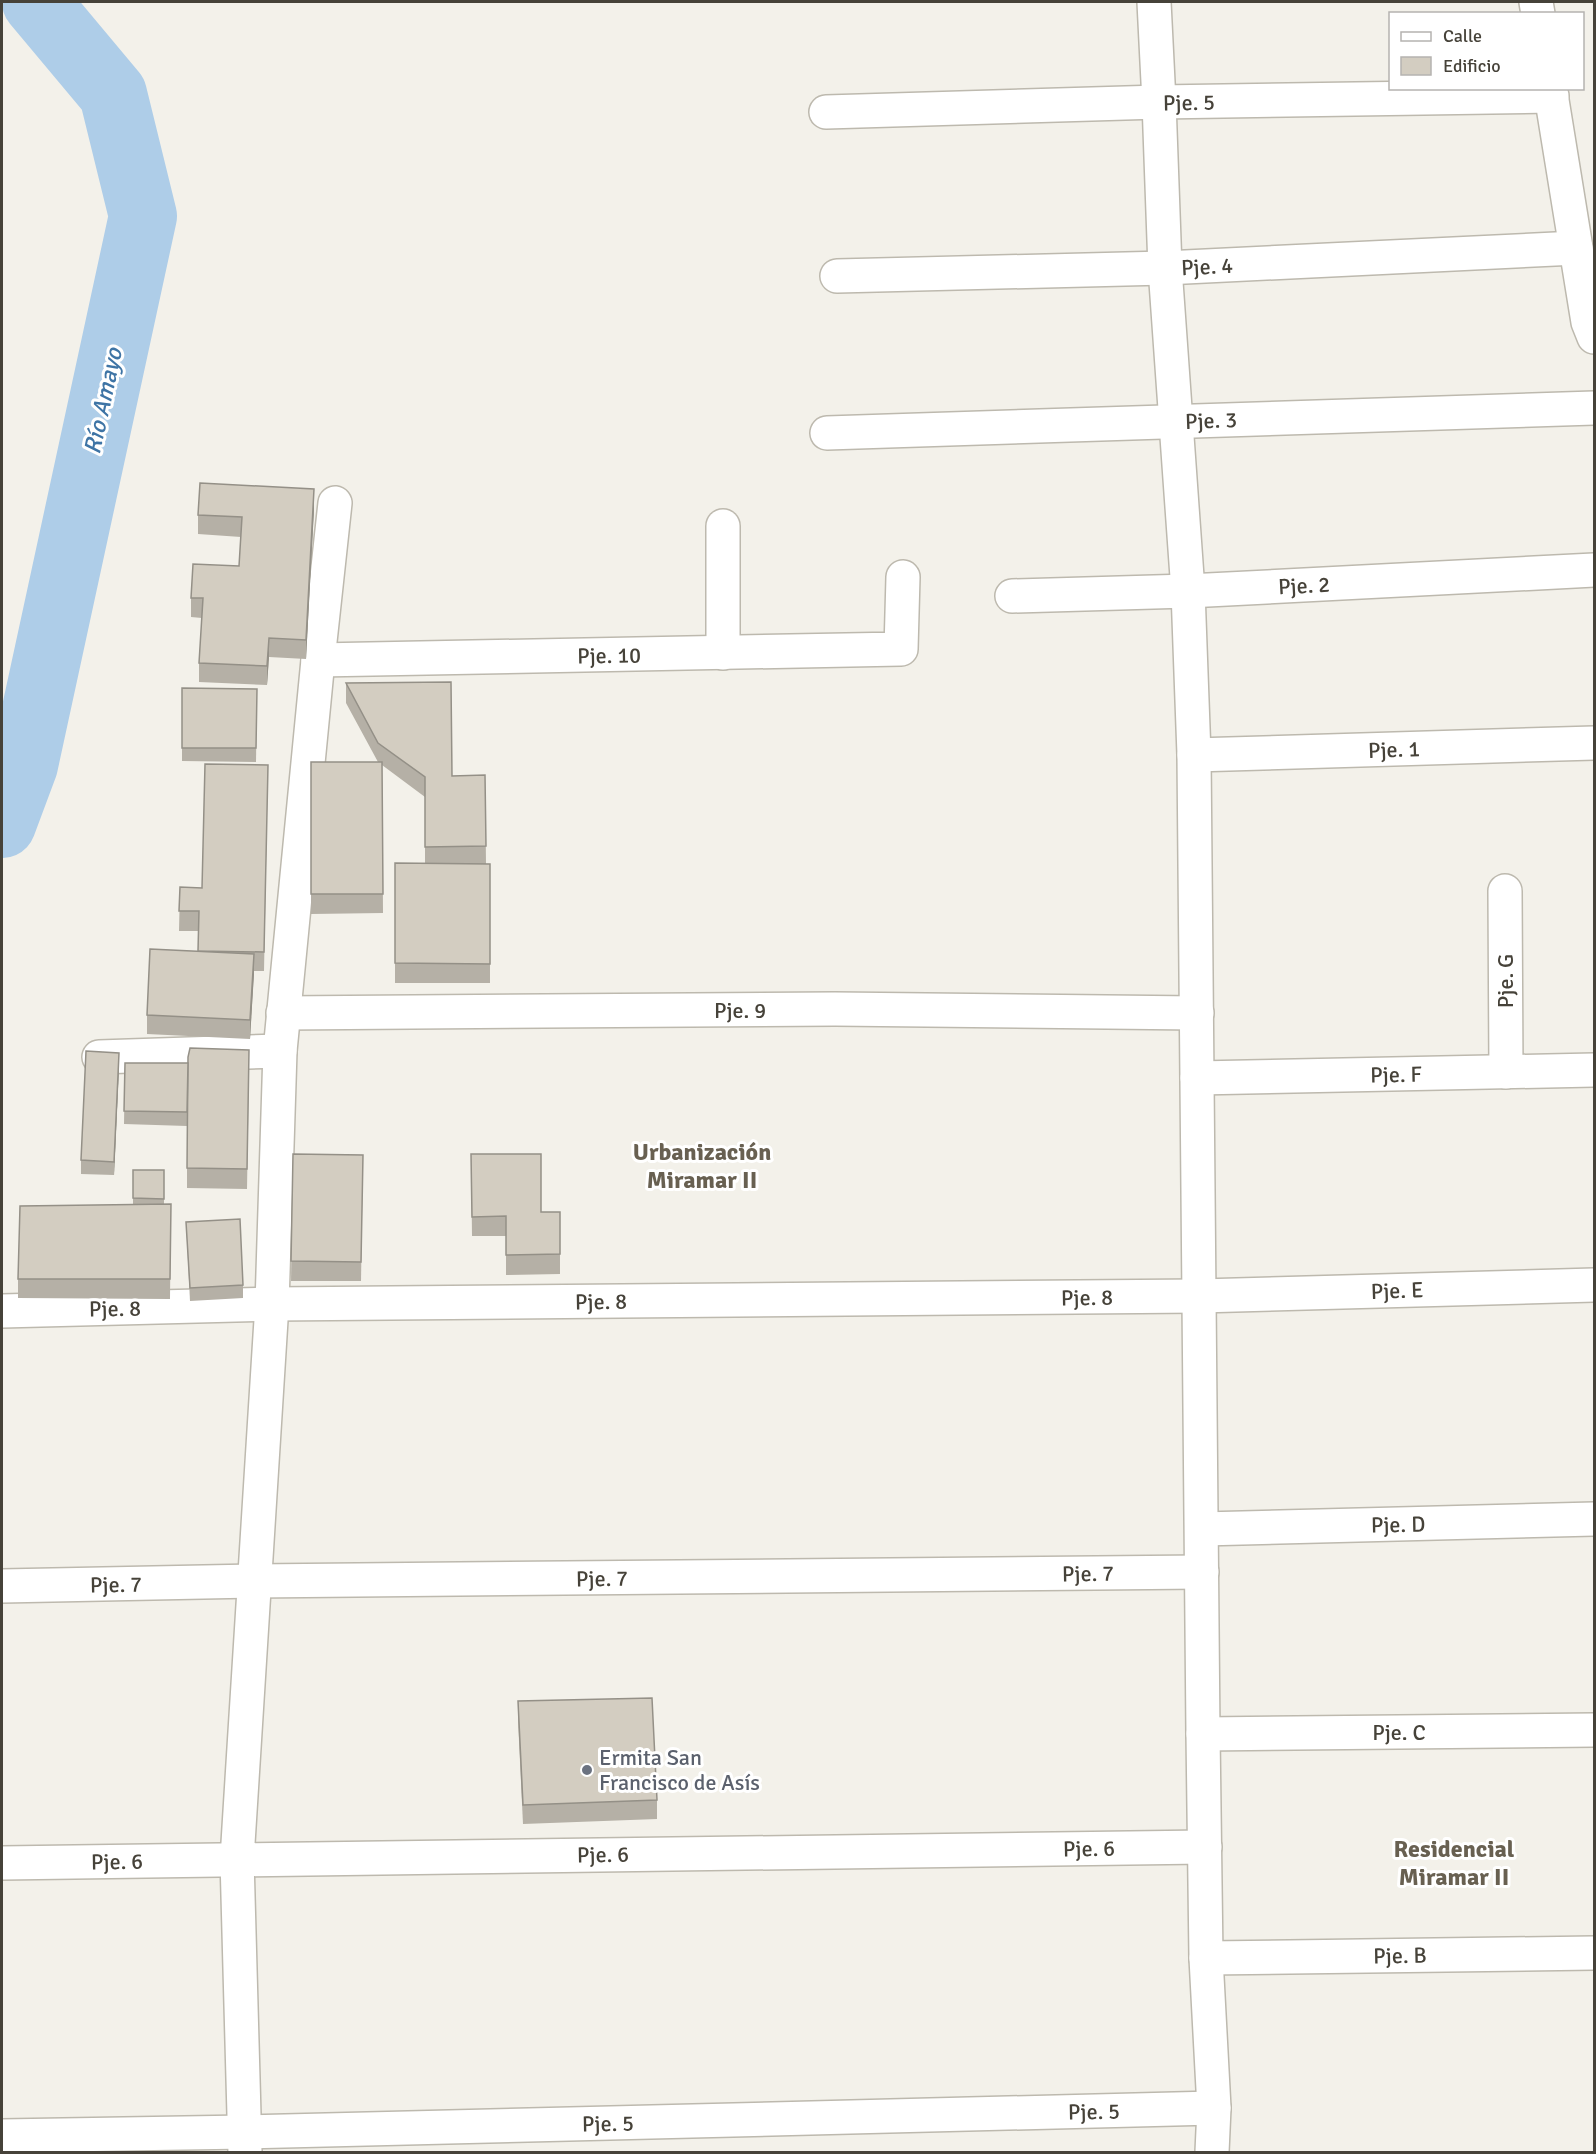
<svg xmlns="http://www.w3.org/2000/svg" width="1596" height="2154" viewBox="0 0 1596 2154" font-family="Signika,sans-serif">
  <rect width="100%" height="100%" fill="#f3f1ea"/>
  <g fill="none" stroke-linecap="round" stroke-linejoin="round">
    <polyline stroke="#aecde8" stroke-width="68" points="2,824 24,765 143,216 113,94 36,2"/>
    <defs>
      <g id="minor">
        <polyline points="1154,2 1159,102 1165,268 1188,591 1194,755 1203,1734 1206,1958 1214,2108 1212,2152"/>
        <polyline points="1536,2 1538,14"/>
        <polyline points="1550,88 1588,322 1594,337"/>
        <polyline points="826,112 1159,102 1552,96"/>
        <polyline points="837,276 1165,268 1576,248"/>
        <polyline points="827,433 1594,408"/>
        <polyline points="723,526 723,653"/>
        <polyline points="1012,596 1188,591 1594,570"/>
        <polyline points="318,660 901,649 903,577"/>
        <polyline points="1194,755 1594,743"/>
        <polyline points="1505,891 1506,1072"/>
        <polyline points="283,1013 835,1009 1197,1013"/>
        <polyline points="99,1057 280,1051"/>
        <polyline points="1197,1078 1594,1070"/>
        <polyline points="2,1311 272,1304 1200,1296 1594,1285"/>
        <polyline points="1202,1529 1594,1519"/>
        <polyline points="2,1586 254,1581 1202,1572"/>
        <polyline points="1203,1734 1594,1730"/>
        <polyline points="2,1863 1205,1847"/>
        <polyline points="1206,1958 1594,1953"/>
        <polyline points="2,2136 245,2132 1214,2108"/>
        <polyline points="245,2152 237,1859 272,1304 280,1051 318,660 335,503"/>
      </g>
    </defs>
    <use href="#minor" stroke="#bdb9ae" stroke-width="36"/>
    <use href="#minor" stroke="#fff" stroke-width="33"/>
  </g>
  <g fill="#b5b0a6">
    <polygon points="314,509 306,659 269,657 267,685 199,682 199,663 202,618 191,617 191,598 239,566 241,537 198,534 198,515"/>
    <polygon points="346,683 452,776 485,775 486,864 490,864 490,983 395,983 395,863 425,863 425,797 382,765 383,913 311,914 311,762 378,762 346,703"/>
    <polygon points="182,688 257,689 256,762 182,761"/>
    <polygon points="268,765 264,971 254,971 250,1039 147,1034 147,1015 198,952 198,931 179,931 180,887 202,888"/>
    <polygon points="125,1063 249,1069 247,1189 187,1188 187,1126 124,1124"/>
    <polygon points="119,1066 114,1175 81,1174 81,1160"/>
    <polygon points="293,1154 363,1155 361,1281 291,1281"/>
    <polygon points="471,1154 541,1212 560,1212 560,1274 506,1275 506,1236 472,1236"/>
    <polygon points="133,1170 164,1170 164,1204 171,1204 170,1299 18,1298 18,1279 133,1205"/>
    <polygon points="186,1222 243,1285 243,1298 190,1301"/>
    <polygon points="518,1701 657,1800 657,1819 523,1824 518,1720"/>
  </g>
  <g fill="#949087">
    <polygon points="314,489 314,509 306,659 306,640"/>
    <polygon points="269,638 269,657 267,685 267,666"/>
    <polygon points="254,954 254,974 250,1039 250,1020"/>
    <polygon points="119,1053 119,1066 114,1175 114,1162"/>
  </g>
  <g fill="#d3cdc1" stroke="#949087" stroke-width="1.5">
    <polygon points="200,483 314,489 306,640 269,638 267,666 199,663 203,598 191,598 193,564 239,566 242,517 198,515"/>
    <polygon points="451,682 452,776 485,775 486,846 425,847 425,777 378,743 346,683"/>
    <polygon points="182,688 257,689 256,748 182,748"/>
    <polygon points="311,762 382,762 383,894 311,894"/>
    <polygon points="205,764 268,765 264,952 198,951 199,911 179,911 180,887 202,888"/>
    <polygon points="395,863 490,864 490,964 395,963"/>
    <polygon points="150,949 254,954 250,1020 147,1015"/>
    <polygon points="190,1048 249,1050 247,1169 187,1168 188,1057"/>
    <polygon points="86,1051 119,1053 114,1162 81,1160"/>
    <polygon points="125,1063 188,1063 187,1112 124,1111"/>
    <polygon points="293,1154 363,1155 361,1262 291,1261"/>
    <polygon points="471,1154 541,1154 541,1212 560,1212 560,1254 506,1255 506,1216 472,1217"/>
    <polygon points="133,1170 164,1170 164,1199 133,1198"/>
    <polygon points="171,1204 170,1279 18,1279 20,1206"/>
    <polygon points="240,1219 243,1285 190,1288 186,1222"/>
    <polygon points="652,1698 657,1800 523,1805 518,1701"/>
  </g>
  <circle fill="#6b7280" stroke="#fff" stroke-width="2" cx="587" cy="1770" r="6"/>
  <g text-anchor="middle" stroke-width="6" stroke-linejoin="round" paint-order="stroke">
    <g font-size="22" fill="#464239" stroke="#fff">
      <text transform="translate(1189 102) rotate(-1)" y="8">Pje. 5</text>
      <text transform="translate(1207 266) rotate(-3)" y="8">Pje. 4</text>
      <text transform="translate(1211 420) rotate(-2)" y="8">Pje. 3</text>
      <text transform="translate(1304 585) rotate(-3)" y="8">Pje. 2</text>
      <text transform="translate(609 655) rotate(-1)" y="8">Pje. 10</text>
      <text transform="translate(1394 749) rotate(-2)" y="8">Pje. 1</text>
      <text transform="translate(1505 981) rotate(-90)" y="8">Pje. G</text>
      <text x="740" y="1018">Pje. 9</text>
      <text transform="translate(1396 1074) rotate(-1)" y="8">Pje. F</text>
      <text transform="translate(1397 1290) rotate(-2)" y="8">Pje. E</text>
      <text transform="translate(1087 1297) rotate(-1)" y="8">Pje. 8</text>
      <text transform="translate(601 1301) rotate(-1)" y="8">Pje. 8</text>
      <text transform="translate(115 1308) rotate(-1)" y="8">Pje. 8</text>
      <text transform="translate(1398 1524) rotate(-1)" y="8">Pje. D</text>
      <text transform="translate(1088 1573) rotate(-1)" y="8">Pje. 7</text>
      <text transform="translate(602 1578) rotate(-1)" y="8">Pje. 7</text>
      <text transform="translate(116 1584) rotate(-1)" y="8">Pje. 7</text>
      <text x="1399" y="1740">Pje. C</text>
      <text transform="translate(1089 1848) rotate(-1)" y="8">Pje. 6</text>
      <text transform="translate(603 1854) rotate(-1)" y="8">Pje. 6</text>
      <text transform="translate(117 1861) rotate(-1)" y="8">Pje. 6</text>
      <text transform="translate(1400 1955) rotate(-1)" y="8">Pje. B</text>
      <text transform="translate(1094 2111) rotate(-1)" y="8">Pje. 5</text>
      <text transform="translate(608 2123) rotate(-1)" y="8">Pje. 5</text>
    </g>
    <g font-size="22" fill="#5b616d" stroke="#fff" text-anchor="start">
      <text x="599" y="1765">Ermita San<tspan x="599" dy="25">Francisco de Asís</tspan></text>
    </g>
    <g font-size="24" font-style="italic" fill="#3e74a5" stroke="#fff">
      <text transform="translate(103 401) rotate(-78)" y="8">Río Amayo</text>
    </g>
    <g font-size="24" font-weight="bold" fill="#686051" stroke="#fff">
      <text x="702" y="1160">Urbanización<tspan x="702" dy="28">Miramar II</tspan></text>
      <text x="1454" y="1857">Residencial<tspan x="1454" dy="28">Miramar II</tspan></text>
    </g>
  </g>
  <rect width="1596" height="2154" fill="none" stroke="#464239" stroke-width="6"/>
  <rect x="1389" y="12" width="195" height="78" fill="#ffffff" stroke="#b5b3b0" stroke-width="1.5"/>
  <rect x="1401" y="32" width="30" height="9" fill="#ffffff" stroke="#b5b3b0" stroke-width="1.5"/>
  <text x="1443" y="42" font-size="18" fill="#464239">Calle</text>
  <rect x="1401" y="57" width="30" height="18" fill="#d3cdc1" stroke="#b5b3b0" stroke-width="1.5"/>
  <text x="1443" y="72" font-size="18" fill="#464239">Edificio</text>
</svg>
